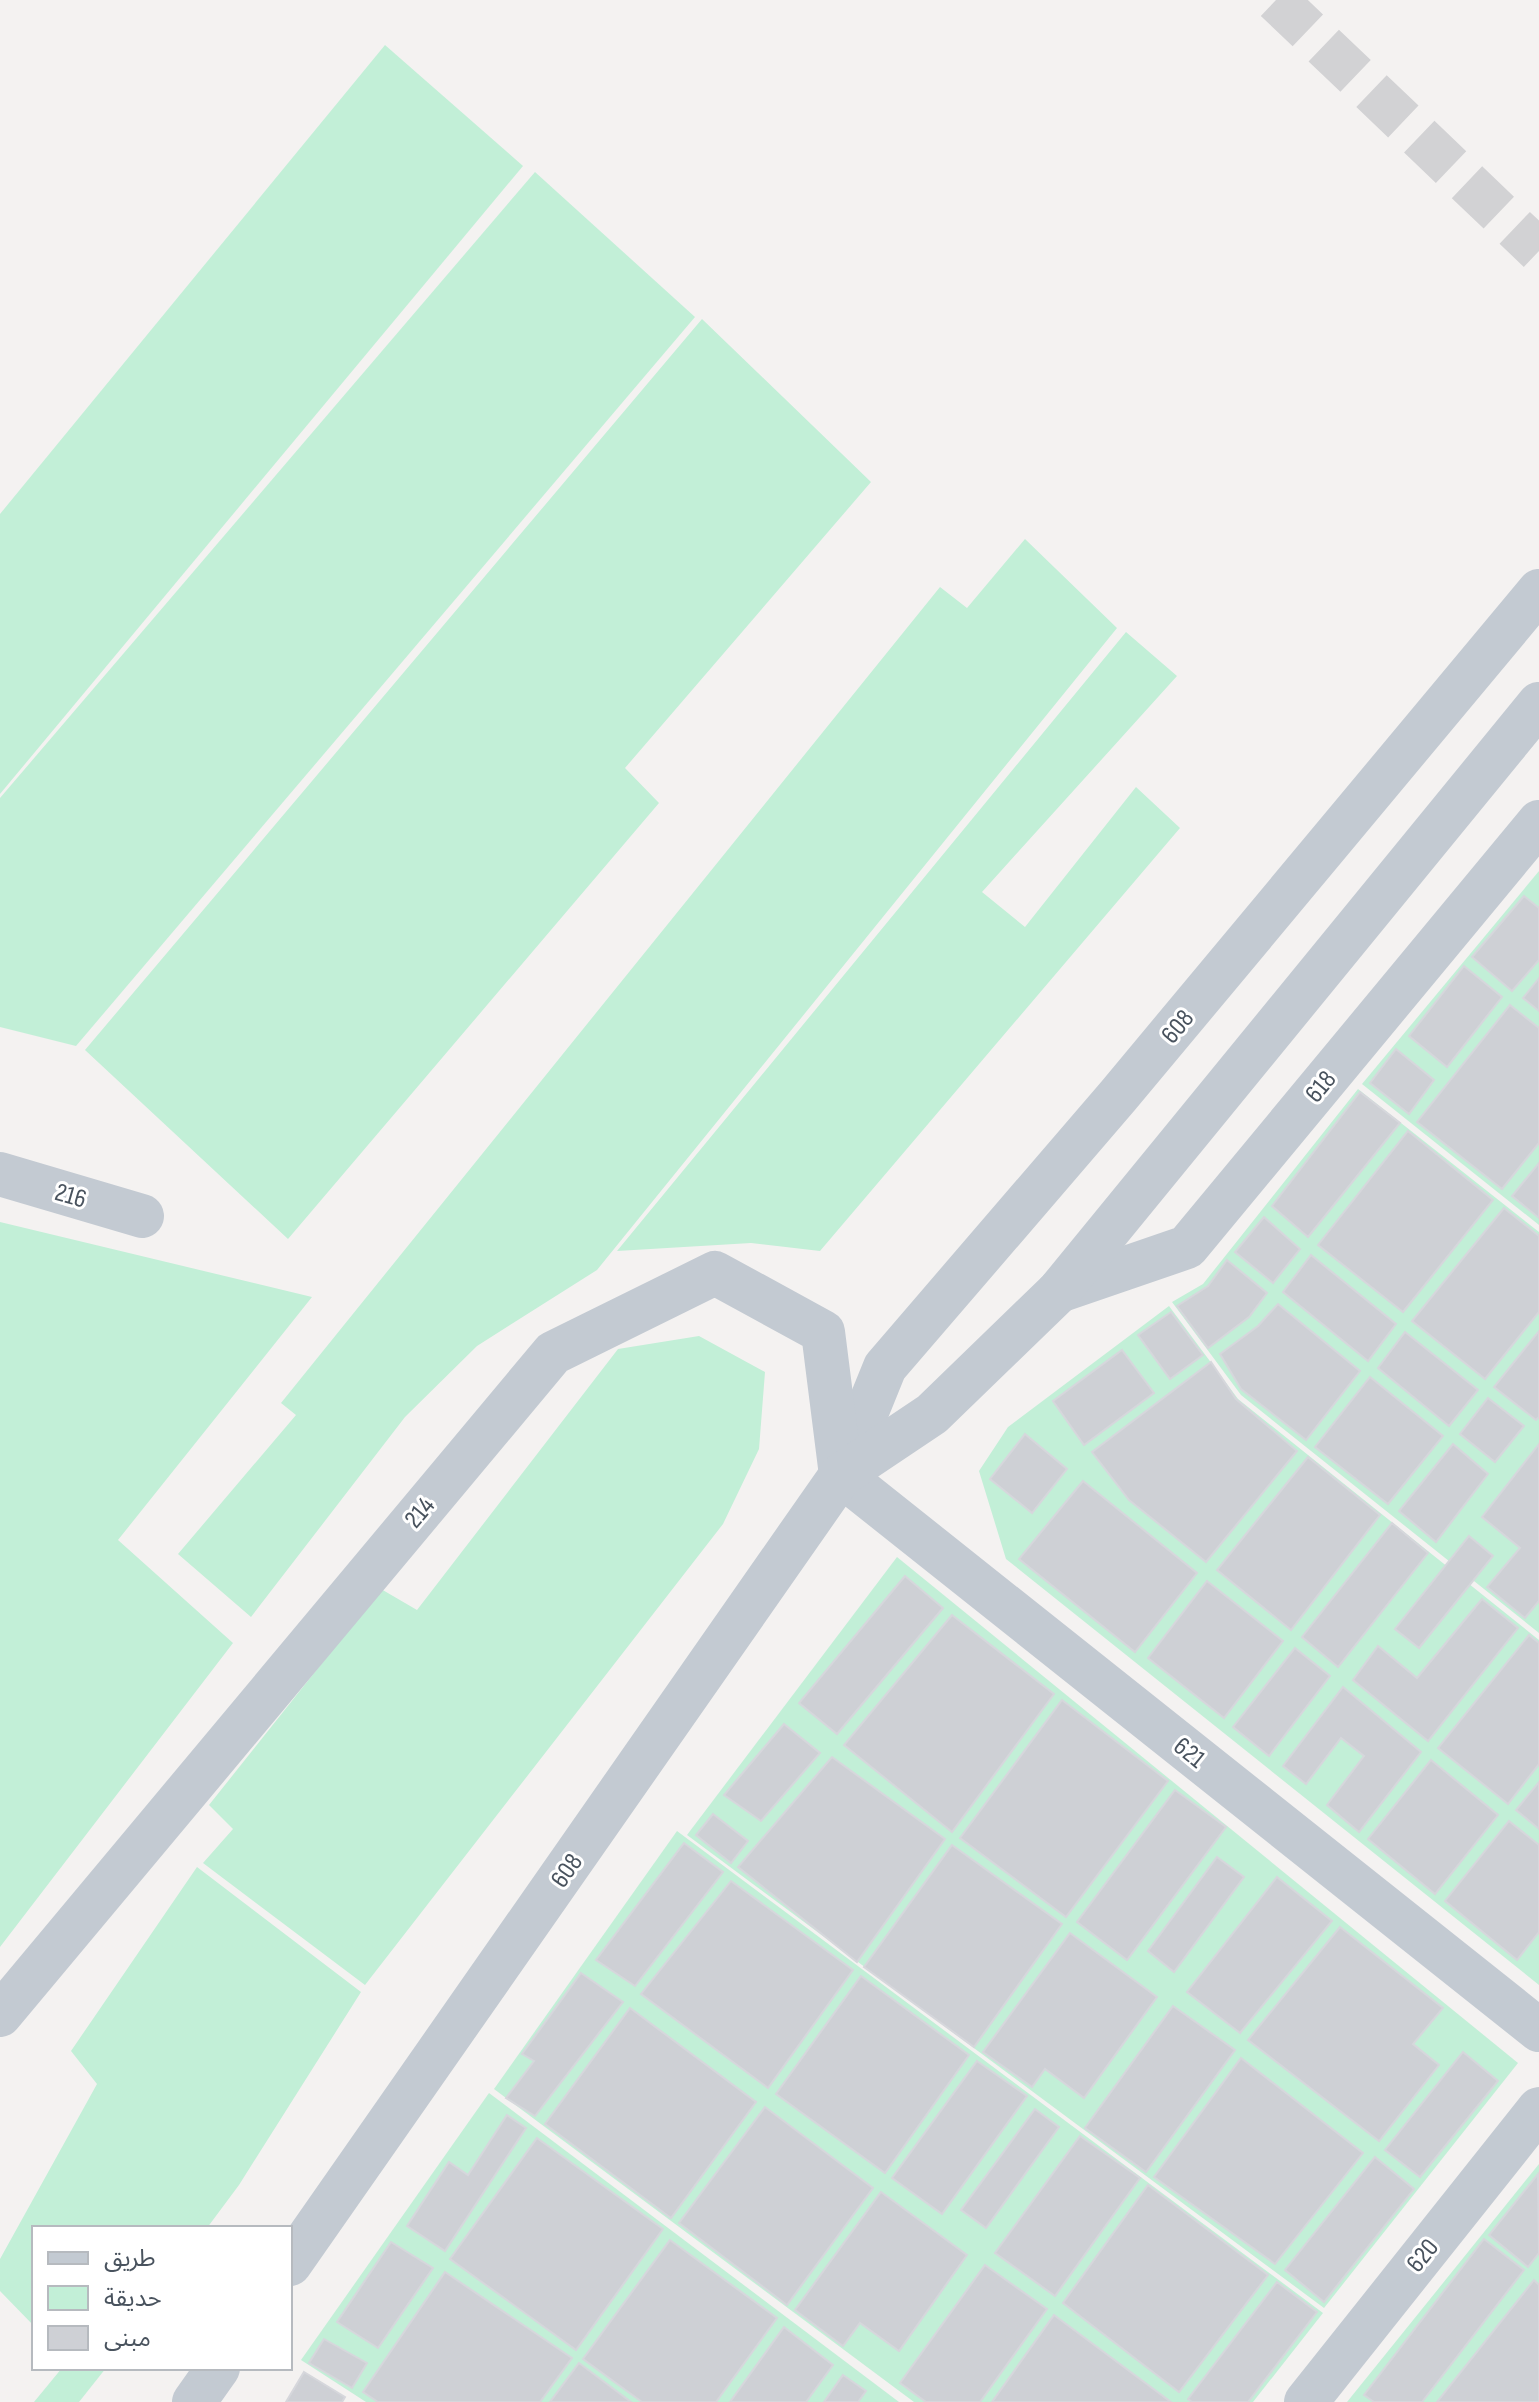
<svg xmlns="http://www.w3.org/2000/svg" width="1539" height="2402" viewBox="0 0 1539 2402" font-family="'Sofia Sans Condensed','Noto Sans Arabic',sans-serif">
  <rect width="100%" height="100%" fill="#f4f2f1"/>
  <g fill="#c2efd7">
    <polygon points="385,45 523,166 0,794 0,514"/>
    <polygon points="535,172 695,317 76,1046 0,1027 0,798"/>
    <polygon points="702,319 871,482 625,768 659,803 288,1239 85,1050"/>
    <polygon points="1025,539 1117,628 597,1270 477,1346 405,1417 251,1617 178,1554 296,1415 281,1403 940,587 967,608"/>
    <polygon points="1126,632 1177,676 982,892 1025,927 1136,787 1180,828 820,1251 751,1243 617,1251"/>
    <polygon points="1539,871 1539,1225 1362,1084"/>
    <polygon points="1358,1089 1539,1232 1539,1633 1241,1395 1172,1302 1203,1284"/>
    <polygon points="0,1222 312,1297 118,1540 233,1643 0,1947"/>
    <polygon points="1169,1306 1238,1399 1539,1640 1539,1985 1006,1559 979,1471 1008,1427"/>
    <polygon points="699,1336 765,1372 759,1449 723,1524 365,1985 203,1863 233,1829 209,1805 381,1589 417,1610 618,1349"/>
    <polygon points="897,1557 1518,2063 1324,2308 687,1835"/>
    <polygon points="677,1831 1323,2313 1253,2402 914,2402 494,2089"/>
    <polygon points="197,1867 361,1992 239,2185 207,2228 34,2228 34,2326 0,2291 0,2259 97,2084 71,2051"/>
    <polygon points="489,2093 899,2402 366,2402 301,2360"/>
    <polygon points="1539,2164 1539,2402 1347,2402"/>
    <polygon points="62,2368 106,2368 79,2402 34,2402"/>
  </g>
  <g fill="#ced0d5" stroke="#d6d7dc" stroke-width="2">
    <polygon points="1524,896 1539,908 1539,960 1512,991 1472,957"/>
    <polygon points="1464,966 1502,997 1447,1067 1409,1036"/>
    <polygon points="1539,978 1539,1011 1523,998"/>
    <polygon points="1510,1005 1539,1028 1539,1143 1502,1189 1417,1122"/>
    <polygon points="1396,1049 1434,1080 1409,1114 1370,1083"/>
    <polygon points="1360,1092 1400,1123 1308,1237 1272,1206"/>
    <polygon points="1408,1131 1493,1200 1403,1312 1318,1245"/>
    <polygon points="1539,1163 1539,1218 1512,1196"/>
    <polygon points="1504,1208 1539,1236 1539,1312 1485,1379 1412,1321"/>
    <polygon points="1264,1217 1300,1249 1273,1283 1235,1252"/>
    <polygon points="1311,1255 1396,1324 1368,1361 1283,1292"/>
    <polygon points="1227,1260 1267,1293 1249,1317 1208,1348 1177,1306 1208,1286"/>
    <polygon points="1278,1304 1360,1371 1306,1440 1241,1389 1220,1354 1258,1326"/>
    <polygon points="1171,1312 1203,1355 1170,1379 1138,1335"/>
    <polygon points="1539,1331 1539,1417 1536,1420 1494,1387"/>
    <polygon points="1405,1332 1478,1390 1449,1426 1378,1368"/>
    <polygon points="1122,1350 1154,1393 1084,1445 1053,1401"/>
    <polygon points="1211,1362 1236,1399 1297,1451 1206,1562 1129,1500 1092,1452"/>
    <polygon points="1370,1377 1443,1436 1388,1504 1315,1447"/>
    <polygon points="1488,1398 1524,1426 1495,1462 1460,1434"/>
    <polygon points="1025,1434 1067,1469 1032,1513 990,1479"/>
    <polygon points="1453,1444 1488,1474 1436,1542 1399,1511"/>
    <polygon points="1539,1444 1539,1601 1525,1618 1487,1587 1520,1548 1482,1517"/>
    <polygon points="1308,1457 1380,1515 1291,1630 1217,1570"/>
    <polygon points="1083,1481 1197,1573 1135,1652 1019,1559"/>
    <polygon points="1392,1523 1428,1553 1338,1667 1302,1637"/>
    <polygon points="1469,1536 1493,1556 1419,1648 1395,1629"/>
    <polygon points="905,1576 943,1608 837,1734 799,1703"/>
    <polygon points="1207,1581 1283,1641 1224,1718 1148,1658"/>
    <polygon points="1482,1599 1518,1628 1428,1741 1353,1680 1378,1646 1417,1678"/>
    <polygon points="952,1615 1054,1694 952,1832 844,1745"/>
    <polygon points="1529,1635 1539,1643 1539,1764 1508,1804 1438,1748"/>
    <polygon points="1295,1648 1330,1676 1269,1756 1233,1727"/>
    <polygon points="1343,1687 1421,1752 1359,1832 1327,1805 1364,1756 1341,1738 1306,1784 1283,1766"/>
    <polygon points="1062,1700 1168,1781 1066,1917 960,1838"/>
    <polygon points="784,1724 820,1753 761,1821 724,1795"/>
    <polygon points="832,1757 945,1839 857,1962 738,1867"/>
    <polygon points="1431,1760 1498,1815 1435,1894 1368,1839"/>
    <polygon points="1539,1782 1539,1829 1516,1810"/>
    <polygon points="1175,1790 1226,1827 1127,1960 1077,1922"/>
    <polygon points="713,1814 748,1841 731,1863 696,1835"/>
    <polygon points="1509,1821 1539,1845 1539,1932 1517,1960 1445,1901"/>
    <polygon points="684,1843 723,1872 635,1986 596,1960"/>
    <polygon points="952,1845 1062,1924 974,2047 864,1967"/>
    <polygon points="1217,1857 1244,1877 1174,1972 1148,1951"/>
    <polygon points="1277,1877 1332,1921 1240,2033 1187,1992"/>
    <polygon points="731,1881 853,1970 768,2088 641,1994"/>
    <polygon points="1340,1927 1443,2008 1413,2044 1439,2065 1379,2141 1248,2040"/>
    <polygon points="1070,1933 1157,1997 1084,2098 1045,2069 1032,2087 983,2052"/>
    <polygon points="581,1973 623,2002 535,2116 506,2098 534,2061 522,2054"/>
    <polygon points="861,1976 969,2055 885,2173 776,2094"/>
    <polygon points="1173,2006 1235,2050 1146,2172 1085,2128"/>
    <polygon points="630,2008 756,2102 671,2218 545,2124"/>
    <polygon points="1463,2052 1498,2081 1420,2177 1385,2150"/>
    <polygon points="1241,2058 1363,2153 1275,2264 1154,2177"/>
    <polygon points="977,2061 1027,2096 942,2214 892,2178"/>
    <polygon points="765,2107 873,2188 787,2305 679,2223"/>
    <polygon points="1035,2109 1059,2127 986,2228 961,2210"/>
    <polygon points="507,2115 526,2128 445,2251 407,2226 449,2162 468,2175"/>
    <polygon points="1080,2136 1140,2178 1055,2296 995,2253"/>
    <polygon points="537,2138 663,2229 576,2350 450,2259"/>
    <polygon points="1375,2157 1414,2189 1324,2302 1285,2270"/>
    <polygon points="1538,2174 1539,2253 1528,2267 1489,2235"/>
    <polygon points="1148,2185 1268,2275 1179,2392 1063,2303"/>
    <polygon points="881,2192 967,2255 899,2351 860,2323 843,2346 795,2310"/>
    <polygon points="1484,2239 1524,2270 1422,2402 1374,2402 1364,2395"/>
    <polygon points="670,2240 777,2318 716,2402 642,2402 583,2359"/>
    <polygon points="391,2242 433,2268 378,2348 337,2322"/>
    <polygon points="985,2265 1047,2309 980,2402 926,2402 900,2383"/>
    <polygon points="445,2272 572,2358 540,2402 378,2402 363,2392"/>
    <polygon points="1534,2280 1539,2285 1539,2402 1437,2402"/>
    <polygon points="1277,2282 1317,2312 1248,2402 1192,2402 1188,2399"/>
    <polygon points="1054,2315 1171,2402 992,2402"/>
    <polygon points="784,2327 833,2365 806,2402 730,2402"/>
    <polygon points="324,2339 367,2363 352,2388 309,2363"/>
    <polygon points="579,2363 631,2402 550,2402"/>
    <polygon points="304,2372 345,2397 342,2402 286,2402"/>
    <polygon points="843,2375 866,2391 858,2402 824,2402"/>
  </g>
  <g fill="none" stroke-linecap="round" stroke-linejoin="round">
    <polyline stroke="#d2d2d4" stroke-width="44" stroke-dasharray="44 22" stroke-linecap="butt" points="1276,0 1539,251"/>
    <g stroke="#c3cad2" stroke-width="44">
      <polyline points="0,1174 142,1216"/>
      <polyline points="1059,1291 1187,1247 1539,822"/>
      <polyline points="842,1473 885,1367 1118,1096 1539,591"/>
      <polyline points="841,1475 1539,2030"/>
      <polyline points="0,2015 553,1353 715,1273 823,1332 841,1475"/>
      <polyline points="290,2264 841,1475 932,1414 1059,1291 1539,704"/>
      <polyline points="194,2402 218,2368"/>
      <polyline points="1306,2402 1539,2109"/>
    </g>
  </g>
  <g text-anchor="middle" stroke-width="6" stroke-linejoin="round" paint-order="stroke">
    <g font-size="26" fill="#49535e" stroke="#fff">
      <text transform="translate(1177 1026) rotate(-50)" y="9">608</text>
      <text transform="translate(1320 1086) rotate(-50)" y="9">618</text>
      <text transform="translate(71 1195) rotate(16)" y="9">216</text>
      <text transform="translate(419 1512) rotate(-50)" y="9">214</text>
      <text transform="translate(1190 1752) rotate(39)" y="9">621</text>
      <text transform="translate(566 1870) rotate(-55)" y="9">608</text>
      <text transform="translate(1422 2255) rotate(-51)" y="9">620</text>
    </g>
  </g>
  <rect x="32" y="2226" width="260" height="144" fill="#ffffff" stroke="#b6babf" stroke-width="2"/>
  <rect x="48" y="2252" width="40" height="12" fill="#c3cad2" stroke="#b6babf" stroke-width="2"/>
  <text x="104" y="2266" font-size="24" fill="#49535e">طريق</text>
  <rect x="48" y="2286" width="40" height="24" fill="#c2efd7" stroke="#b6babf" stroke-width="2"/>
  <text x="104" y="2306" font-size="24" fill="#49535e">حديقة</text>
  <rect x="48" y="2326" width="40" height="24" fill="#ced0d5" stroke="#b6babf" stroke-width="2"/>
  <text x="104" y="2346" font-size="24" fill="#49535e">مبنى</text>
</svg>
